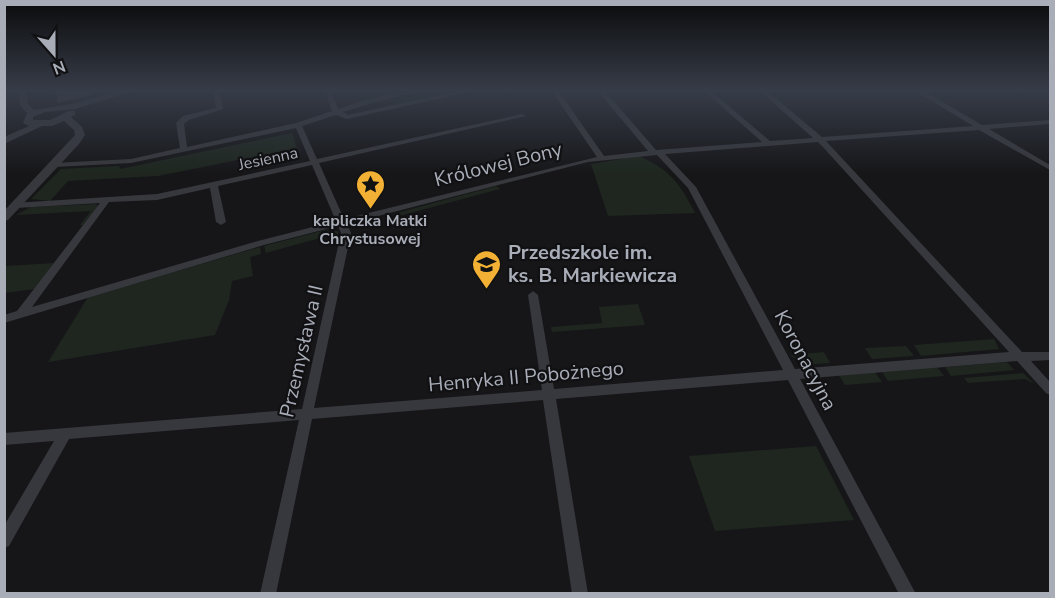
<svg xmlns="http://www.w3.org/2000/svg" width="1055" height="598" viewBox="0 0 1055 598" font-family="'Nunito Sans',sans-serif">
  <rect width="100%" height="100%" fill="#161618"/>
  <g fill="#1e261f">
    <polygon points="429,90 451,90 448,93 467,90 344,115 415,99 380,103 428,93"/>
    <polygon points="292,133 297,148 158,176 68,181 50,201 31,199 61,169 119,166 120,169"/>
    <path d="M639,156C668,169 679,181 695,213L608,216L591,164L562,169Z"/>
    <polygon points="496,186 500,189 399,216 393,214"/>
    <polygon points="96,204 98,206 83,225 80,225 91,211 16,215 31,207"/>
    <polygon points="325,230 338,231 338,238 331,235 266,253 264,246"/>
    <polygon points="260,247 261,254 250,257 253,276 232,281 229,300 215,335 48,362 88,297"/>
    <polygon points="54,263 34,289 5,293 5,266"/>
    <polygon points="638,304 645,325 552,332 551,327 602,323 599,307"/>
    <polygon points="994,339 999,349 921,356 914,345"/>
    <polygon points="906,346 914,356 872,359 865,348"/>
    <polygon points="824,352 830,363 803,365 790,355"/>
    <polygon points="1007,362 1014,370 951,376 945,367"/>
    <polygon points="937,367 944,376 888,381 882,372"/>
    <polygon points="875,372 882,382 845,385 839,375"/>
    <polygon points="1023,373 1034,384 1025,379 968,383 964,378"/>
    <polygon points="816,446 854,520 715,531 689,456"/>
  </g>
  <polygon fill="#404145" stroke="#303034" stroke-width="1.5" points="56,90 92,90 92,95 58,102"/>
  <g fill="none" stroke-linecap="round" stroke-linejoin="round">
    <path fill="#37383d" fill-rule="evenodd" d="M213,90H219L223,109L189,120L184,124L187,147L296,123L332,111L325,90H331L338,109C366,100 395,90 424,90L372,103L343,112L348,115L464,90H478L347,119L336,115L302,126L317,159L522,114L526,116L319,163L344,219L597,157L551,90H558L604,156L648,151L597,90H604L656,150L762,142L703,90H710L770,141L813,138L759,90H766L822,137L973,126L914,90H922L982,125L1050,120V124L989,129L1050,165V170L979,130L826,141L1022,352H1050V360L1031,361L1050,382V395L1046,393L1017,361L800,379L916,594H899L788,380L556,399L588,594H572L543,400L312,419L276,594H260L299,420L69,439L9,546L4,548V526L54,441L4,445V433L302,409L341,233L338,226L264,245L4,323V315L17,311L100,203L16,208L13,207V203L157,194L310,161L296,128L131,163L54,167L50,165L54,163L131,159L180,148L176,123L183,116L216,108ZM818,142L822,146L1009,352L795,369L696,187L665,154ZM657,155L688,188L783,370L554,389L538,295L533,291L528,295L542,390L314,408L351,233L347,224L588,162ZM312,165L336,221L258,241L32,307L109,202L157,200L210,188L216,222L221,225L226,222L218,186Z"/>
    <polygon fill="#37383d" fill-rule="evenodd" points="18,90 26,90 28,104 34,110 71,104 122,90 137,90 75,109 45,112 33,117 33,120 50,120 69,111 75,111 75,115 71,117 82,127 85,135 79,144 8,220 4,221 4,211 75,135 74,130 64,121 52,126 42,126 4,144 4,137 29,126 23,123 27,113 20,105"/>
  </g>
  <linearGradient id="sky" x2="0" y2="1"><stop stop-color="#0c0c0d"/><stop offset="0.52" stop-color="#363c48"/><stop offset="1" stop-color="#363c48" stop-opacity="0"/></linearGradient>
  <rect width="1055" height="174" fill="url(#sky)"/>
  <defs>
    <symbol id="sight-pin" viewBox="-11 -11 22 30"><path d="M0 17L-7.5 6A9.5 9.5 0 1 1 7.5 6Z" fill="#f2b134" stroke="#111113"/><path d="M0-6L1.8-2.2L6-1.7L2.9 1.2L3.7 5.4L0 3.3L-3.7 5.4L-2.9 1.2L-6-1.7L-1.8-2.2Z" fill="#111"/></symbol>
    <symbol id="school-pin" viewBox="-11 -11 22 30"><path d="M0 17L-7.5 6A9.5 9.5 0 1 1 7.5 6Z" fill="#f2b134" stroke="#111113"/><path d="M0-5L7-2L0 1L-7-2ZM-4 1L0 2.5L4 1V4Q0 6-4 4Z" fill="#111"/></symbol>
  </defs>
  <g fill-rule="evenodd">
    <use href="#sight-pin" x="354" y="168" width="33" height="45"/>
    <use href="#school-pin" x="470" y="248" width="33" height="45"/>
  </g>
  <g text-anchor="middle" stroke-width="4.5" stroke-linejoin="round" paint-order="stroke">
    <g font-size="16" fill="#a8adb8" stroke="#111113">
      <text transform="translate(268 158) rotate(-12)" y="6">Jesienna</text>
    </g>
    <g font-size="16" font-weight="bold" fill="#a8adb8" stroke="#111113">
      <text x="370" y="226">kapliczka Matki<tspan x="370" dy="18">Chrystusowej</tspan></text>
    </g>
    <g font-size="20" fill="#a8adb8" stroke="#111113">
      <text transform="translate(498 164) rotate(-14)" y="7">Królowej Bony</text>
      <text transform="translate(301 351) rotate(-77)" y="7">Przemysława II</text>
      <text transform="translate(806 360) rotate(62)" y="7">Koronacyjna</text>
      <text transform="translate(526 376) rotate(-5)" y="7">Henryka II Pobożnego</text>
    </g>
    <g font-size="20" font-weight="bold" fill="#a8adb8" stroke="#111113" text-anchor="start">
      <text x="508" y="259">Przedszkole im.<tspan x="508" dy="23">ks. B. Markiewicza</tspan></text>
    </g>
  </g>
  <rect width="1055" height="598" fill="none" stroke="#a8adb8" stroke-width="12"/>
  <g transform="translate(54 54) rotate(159)" stroke="#111113" stroke-width="4.5" paint-order="stroke">
  <path d="M0-4.5L10 22L0 15L-10 22Z" fill="#a8adb8"/>
  <text y="-9" font-size="16" font-weight="bold" text-anchor="middle" fill="#a8adb8">N</text>
  </g>
</svg>
